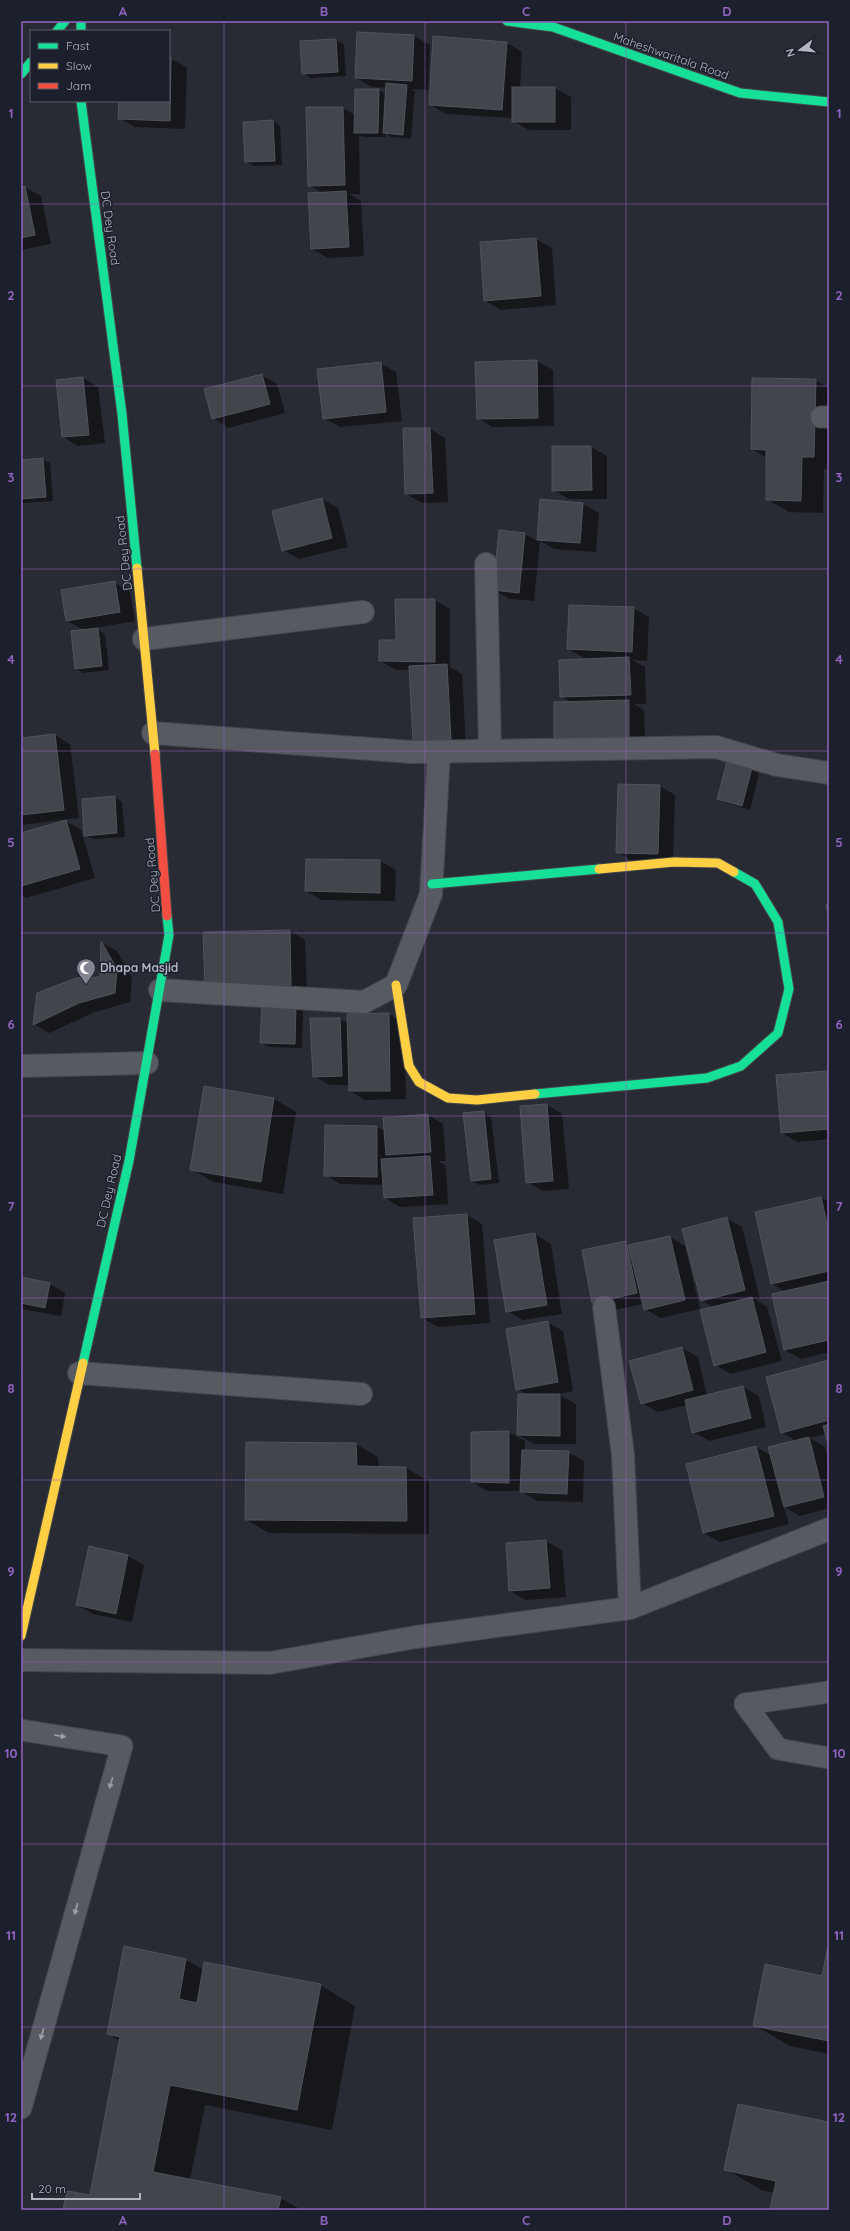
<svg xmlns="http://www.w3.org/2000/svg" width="850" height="2231" viewBox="0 0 850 2231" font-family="Quicksand,sans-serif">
  <rect width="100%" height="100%" fill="#282b33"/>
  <g fill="#0007">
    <polygon points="358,33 414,36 430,45 428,90 411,89 415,91 411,139 392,137 386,134 386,137 363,137 359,135 360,194 349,194 361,201 364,256 328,258 312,249 323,193 309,185 307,108 343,108 355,115 379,90 387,95 387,88 372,87 356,78"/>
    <polygon points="336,40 344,44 346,76 311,78 303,73 301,42"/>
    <polygon points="507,43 522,52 520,88 555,88 571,97 571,130 529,130 513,121 513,118 446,114 430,105"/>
    <polygon points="169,58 187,67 185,129 135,127 119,118 120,101 169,101"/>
    <polygon points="273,121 280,126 282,165 254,166 246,162"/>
    <polygon points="25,187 41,196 51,244 21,250 21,188"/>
    <polygon points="536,239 552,248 556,305 501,310 485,301 481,243"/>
    <polygon points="537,361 553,370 554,426 493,427 477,418 476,363"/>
    <polygon points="380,363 396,372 402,421 340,427 324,418"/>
    <polygon points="261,375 277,384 285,413 228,428 213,418"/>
    <polygon points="83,378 98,387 105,443 78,446 63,437"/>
    <polygon points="815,380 829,388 829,469 824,469 823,513 789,512 767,499 767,458 752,449"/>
    <polygon points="430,429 445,438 448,502 422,503 406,494"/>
    <polygon points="591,447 607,456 607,499 569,499 553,490"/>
    <polygon points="42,459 50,463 53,501 21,503 21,461"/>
    <polygon points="322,499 338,508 348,547 299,559 283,550"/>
    <polygon points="541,500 583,504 599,513 596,552 554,549 540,541 534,601 510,599 494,590 524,534 538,541"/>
    <polygon points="115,583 130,592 135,621 95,628 105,634 109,670 83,673 76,669 84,630 67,621"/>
    <polygon points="435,600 450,609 450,667 462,674 466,748 430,750 414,741 410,670 396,670 380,661 397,641"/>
    <polygon points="633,608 649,617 647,661 632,660 645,667 646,704 634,704 644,710 645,745 571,747 555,738 571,702 561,696 592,658 584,658 568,649"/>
    <polygon points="55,735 70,744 79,818 21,825 21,739"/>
    <polygon points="752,769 759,774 750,810 726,803 718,799"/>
    <polygon points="660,786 675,795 673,863 633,861 617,852"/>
    <polygon points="115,797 122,802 125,837 93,839 85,835"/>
    <polygon points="66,821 81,830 95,878 26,898 21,895 21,834"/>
    <polygon points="307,860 380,861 396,870 395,901 322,900 306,891"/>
    <polygon points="290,931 305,940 307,994 206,986"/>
    <polygon points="102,943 117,951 132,979 130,1002 95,1012 49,1033 34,1024 101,978"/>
    <polygon points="295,1007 303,1011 302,1048 269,1047 261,1043"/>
    <polygon points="389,1014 404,1023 406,1099 365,1100 350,1091 349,1085 329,1085 314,1076 340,1019 349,1024"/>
    <polygon points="827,1072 829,1073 829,1139 798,1142 782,1133 777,1076"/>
    <polygon points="274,1099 296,1112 283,1194 214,1182 191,1169"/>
    <polygon points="547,1105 562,1114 569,1189 543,1191 527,1182"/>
    <polygon points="483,1112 491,1117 499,1183 479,1185 472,1180"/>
    <polygon points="428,1115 443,1124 446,1161 438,1161 446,1166 448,1204 400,1207 385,1198 384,1185 341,1184 325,1175 377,1127 385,1131"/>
    <polygon points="821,1198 829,1202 829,1352 801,1359 785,1350 786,1292 771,1283 756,1213"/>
    <polygon points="467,1215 482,1224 490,1323 438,1327 422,1318"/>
    <polygon points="726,1218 742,1227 760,1299 756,1300 767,1307 782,1361 731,1374 715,1365 713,1307 702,1301"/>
    <polygon points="535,1234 551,1244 562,1314 523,1320 507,1311"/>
    <polygon points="670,1237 685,1246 700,1309 660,1318 645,1309 643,1304 609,1311 593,1302 626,1242 632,1246"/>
    <polygon points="21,1278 50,1284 65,1293 61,1316 21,1309"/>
    <polygon points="547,1322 563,1331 573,1391 555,1395 560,1395 576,1404 576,1444 534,1444 518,1435 528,1395 517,1389"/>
    <polygon points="682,1348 698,1357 707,1396 743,1387 759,1396 766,1427 709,1441 693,1432 687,1405 658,1412 642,1403"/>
    <polygon points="829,1361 829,1444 826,1434 810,1438 825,1447 829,1463 829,1508 800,1516 784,1507 789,1524 720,1542 704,1533 756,1447 772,1456 796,1441 782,1432"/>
    <polygon points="21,1371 23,1372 21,1383"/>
    <polygon points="509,1432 525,1441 525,1451 568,1452 584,1461 583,1502 537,1501 520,1491 487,1491 472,1482 472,1433"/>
    <polygon points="356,1444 378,1457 379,1467 406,1468 429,1481 429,1534 269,1533 246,1520"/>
    <polygon points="546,1541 562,1550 566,1597 526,1600 510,1591"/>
    <polygon points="90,1547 128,1556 144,1565 132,1622 93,1614 77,1605"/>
    <polygon points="829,1947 829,2054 790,2046 754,2025 823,1977"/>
    <polygon points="125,1948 186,1960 204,1970 320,1985 355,2006 332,2130 205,2105 190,2180 280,2198 302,2210 64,2210 90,2197 120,2041 109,2034"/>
    <polygon points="829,2123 829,2210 771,2210 775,2193 761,2190 726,2169"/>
  </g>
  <g fill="#43454c" stroke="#4f535b">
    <polygon points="357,32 414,35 412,81 355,78"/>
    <polygon points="433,36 507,42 502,110 429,105"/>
    <polygon points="336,39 338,72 302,74 300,41"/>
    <polygon points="169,57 171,57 170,121 118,119 119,101 169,101"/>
    <polygon points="386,83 407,85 403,135 383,133"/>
    <rect x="512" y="87" width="43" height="35"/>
    <polygon points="355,89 379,89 378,133 354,133"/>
    <polygon points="306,107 343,107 345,185 308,186"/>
    <polygon points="273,120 275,161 245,162 243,122"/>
    <polygon points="25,186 35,235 21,238 21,187"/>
    <polygon points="346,191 349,247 311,249 308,193"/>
    <polygon points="536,238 541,296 484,301 480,242"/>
    <polygon points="537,360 538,418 477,419 475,362"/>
    <polygon points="381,362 386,412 323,419 317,369"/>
    <polygon points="262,374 270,404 212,419 204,389"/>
    <polygon points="83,377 89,435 62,437 56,380"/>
    <polygon points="752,378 816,379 814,457 802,457 801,501 766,500 766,450 751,449"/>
    <polygon points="403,428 430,428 433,493 405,494"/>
    <polygon points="552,446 591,446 592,490 552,491"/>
    <polygon points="43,458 46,497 21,499 21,460"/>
    <polygon points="322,498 332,538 282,551 272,511"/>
    <polygon points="540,499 583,503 580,543 537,540"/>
    <polygon points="499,530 525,533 519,593 493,590"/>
    <polygon points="115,581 120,612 66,621 61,590"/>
    <polygon points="395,599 435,599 435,662 379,661 379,640 396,640"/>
    <polygon points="569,605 634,607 632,652 567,649"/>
    <polygon points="98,628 102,666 75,669 71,631"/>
    <polygon points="629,657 631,695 560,697 559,660"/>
    <polygon points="447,664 451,739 413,741 409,666"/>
    <polygon points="629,700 629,737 554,738 554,702"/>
    <polygon points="55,734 64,810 21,815 21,738"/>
    <polygon points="727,762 752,768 742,806 717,799"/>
    <polygon points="618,784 660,785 658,854 616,853"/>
    <polygon points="115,796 117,833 84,836 82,799"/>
    <polygon points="66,820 80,869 21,886 21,833"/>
    <polygon points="306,859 380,860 380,893 305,891"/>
    <polygon points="826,905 829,905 829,920"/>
    <polygon points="290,930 291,985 205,987 203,932"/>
    <polygon points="101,941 117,969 115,993 79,1003 33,1025 37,993 76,978 100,977"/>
    <polygon points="262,1005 296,1006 295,1044 260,1043"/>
    <polygon points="389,1013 390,1091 349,1091 347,1014"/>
    <polygon points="310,1018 340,1018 342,1076 313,1077"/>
    <polygon points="827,1071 829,1129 781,1133 776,1075"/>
    <polygon points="204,1086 274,1098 261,1182 190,1170"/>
    <polygon points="547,1104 553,1181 526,1183 520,1106"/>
    <polygon points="484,1111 491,1179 471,1181 463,1113"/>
    <polygon points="428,1114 431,1152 386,1155 383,1118"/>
    <polygon points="325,1125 377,1126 377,1177 324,1176"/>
    <polygon points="430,1156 433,1195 384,1198 381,1159"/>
    <polygon points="821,1197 829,1232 829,1271 771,1284 755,1212"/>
    <polygon points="467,1214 475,1314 421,1318 413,1218"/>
    <polygon points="727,1217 745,1290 701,1301 682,1229"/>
    <polygon points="535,1233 547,1305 506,1312 494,1240"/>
    <polygon points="670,1236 685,1300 644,1310 628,1245"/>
    <polygon points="626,1241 637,1293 592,1303 582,1250"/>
    <polygon points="21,1277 50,1283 45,1308 21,1303"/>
    <polygon points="829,1281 829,1340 784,1350 772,1294"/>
    <polygon points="752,1297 766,1352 714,1366 700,1310"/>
    <polygon points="548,1321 558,1382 516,1390 506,1329"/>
    <polygon points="682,1347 693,1390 641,1404 629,1361"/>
    <polygon points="829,1360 829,1420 781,1433 766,1377"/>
    <polygon points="743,1386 751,1418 692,1433 685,1400"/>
    <polygon points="518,1394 560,1394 560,1436 517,1435"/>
    <polygon points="829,1424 829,1447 823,1426"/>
    <polygon points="509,1431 509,1483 471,1482 471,1432"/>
    <polygon points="809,1437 824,1497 784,1507 768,1447"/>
    <polygon points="246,1442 356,1443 357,1466 406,1467 407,1521 245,1520"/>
    <polygon points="756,1446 774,1516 703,1533 686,1464"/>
    <polygon points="522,1450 569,1451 567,1494 520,1492"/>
    <polygon points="546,1540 550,1588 509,1591 506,1543"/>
    <polygon points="89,1546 128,1555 116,1614 76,1605"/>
    <polygon points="829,1941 829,2041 753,2026 765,1964 822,1976"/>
    <polygon points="124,1946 186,1959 179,1999 197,2003 204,1962 321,1984 297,2110 170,2085 153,2172 281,2197 278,2210 63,2210 67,2191 90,2195 120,2037 107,2034"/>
    <polygon points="738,2104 829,2122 829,2210 770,2210 776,2181 724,2170"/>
  </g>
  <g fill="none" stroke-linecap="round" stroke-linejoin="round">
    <defs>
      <g id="lane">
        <polyline points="821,417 829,417"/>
        <polyline points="829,1692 745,1704 778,1749 829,1758"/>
        <polyline points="21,1730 122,1746 21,2108"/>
      </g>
      <g id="street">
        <polyline points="486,564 490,751"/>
        <polyline points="144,639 363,612"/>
        <polyline points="153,733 412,752 716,747 777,765 829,773"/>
        <polyline points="160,990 364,1002 396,985 431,894 439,752"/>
        <polyline points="21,1066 147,1063"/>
        <polyline points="604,1307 623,1455 630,1608"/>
        <polyline points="79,1373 361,1394"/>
        <polyline points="21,1660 270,1663 416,1637 630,1608 829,1529"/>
      </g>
      <g id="fast">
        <polyline points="81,21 81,31"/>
        <polyline points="507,21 553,27 740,93 829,102"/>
        <polyline points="57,31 65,21"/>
        <polyline points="21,74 31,62"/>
        <polyline points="81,101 122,414 137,568"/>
        <polyline points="432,884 599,869"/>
        <polyline points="535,1094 707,1078 741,1066 778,1033 789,989 778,922 755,884 734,872"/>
        <polyline points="83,1363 129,1161 169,935 167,916"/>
      </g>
      <g id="slow">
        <polyline points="137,568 155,754"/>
        <polyline points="599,869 674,862 718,863 734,872"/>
        <polyline points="396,985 409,1066 419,1082 448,1098 477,1100 535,1094"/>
        <polyline points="21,1636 83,1363"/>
      </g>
      <polyline id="jam" points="155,754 167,916"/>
    </defs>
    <use href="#lane" stroke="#44464c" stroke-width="23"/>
    <use href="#street" stroke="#44464c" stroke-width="24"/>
    <use href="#fast" stroke="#44464c" stroke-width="11"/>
    <use href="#slow" stroke="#44464c" stroke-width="11"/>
    <use href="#jam" stroke="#44464c" stroke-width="11"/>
    <use href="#lane" stroke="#575a61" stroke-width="21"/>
    <use href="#street" stroke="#575a61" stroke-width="22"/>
    <use href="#fast" stroke="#16e098" stroke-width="9"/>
    <use href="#slow" stroke="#ffcf43" stroke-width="9"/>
    <use href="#jam" stroke="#f24e42" stroke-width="9"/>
  </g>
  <defs><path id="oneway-solid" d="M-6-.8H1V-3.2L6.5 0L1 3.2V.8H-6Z"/></defs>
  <g fill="#9b9faa">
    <use href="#oneway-solid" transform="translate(60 1736) rotate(9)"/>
    <use href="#oneway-solid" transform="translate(111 1783) rotate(106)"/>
    <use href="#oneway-solid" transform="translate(76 1909) rotate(106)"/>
    <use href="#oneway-solid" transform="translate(42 2034) rotate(106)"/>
  </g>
  <path fill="none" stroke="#9163c1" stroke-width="1" stroke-opacity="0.55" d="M224,21V2210M425,21V2210M626,21V2210M21,204H829M21,386H829M21,569H829M21,751H829M21,933H829M21,1116H829M21,1298H829M21,1480H829M21,1662H829M21,1844H829M21,2027H829"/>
  <defs>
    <symbol id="mosque-pin" viewBox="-11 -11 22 30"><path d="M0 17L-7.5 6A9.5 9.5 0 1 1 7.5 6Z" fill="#828591" stroke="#1c202c"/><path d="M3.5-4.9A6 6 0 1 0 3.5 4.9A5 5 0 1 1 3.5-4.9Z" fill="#fff"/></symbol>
  </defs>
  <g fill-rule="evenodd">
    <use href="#mosque-pin" x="75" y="957" width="22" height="30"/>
  </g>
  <g text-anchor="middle" stroke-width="3" stroke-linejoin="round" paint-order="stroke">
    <g font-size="12" fill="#b2b6c3" stroke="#1c202c">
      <text transform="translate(671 56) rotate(19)" y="4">Maheshwaritala Road</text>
      <text transform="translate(110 228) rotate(82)" y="4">DC Dey Road</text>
      <text transform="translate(124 553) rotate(-96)" y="4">DC Dey Road</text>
      <text transform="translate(153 875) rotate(-95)" y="4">DC Dey Road</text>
      <text transform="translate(109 1191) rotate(-77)" y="4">DC Dey Road</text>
    </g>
    <g font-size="12" font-weight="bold" fill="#b2b6c3" stroke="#1c202c" text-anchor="start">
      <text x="100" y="972">Dhapa Masjid</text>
    </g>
  </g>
  <rect width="850" height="2231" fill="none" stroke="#1c202c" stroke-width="44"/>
  <rect x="30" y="30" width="140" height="72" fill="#1c202c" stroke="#585c68"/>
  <rect x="38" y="43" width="20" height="6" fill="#16e098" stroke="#585c68"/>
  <text x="66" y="50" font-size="12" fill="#b2b6c3">Fast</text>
  <rect x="38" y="63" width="20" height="6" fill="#ffcf43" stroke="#585c68"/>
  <text x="66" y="70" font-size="12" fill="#b2b6c3">Slow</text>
  <rect x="38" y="83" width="20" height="6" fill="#f24e42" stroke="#585c68"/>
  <text x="66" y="90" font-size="12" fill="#b2b6c3">Jam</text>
  <g transform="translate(800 50) rotate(254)" stroke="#1c202c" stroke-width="3" paint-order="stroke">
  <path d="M0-3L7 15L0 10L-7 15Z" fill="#b2b6c3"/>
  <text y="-6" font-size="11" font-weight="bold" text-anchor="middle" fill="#b2b6c3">N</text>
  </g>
  <path d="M32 2193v6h108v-6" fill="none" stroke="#b2b6c3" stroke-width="2"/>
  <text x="38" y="2193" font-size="12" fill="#b2b6c3" stroke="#1c202c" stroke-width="3" paint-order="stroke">20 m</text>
  <rect x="22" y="22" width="806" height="2187" fill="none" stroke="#9163c1" stroke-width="1.5"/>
  <g font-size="13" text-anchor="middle" font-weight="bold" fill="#9163c1">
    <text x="123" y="16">A</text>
    <text x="324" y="16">B</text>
    <text x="526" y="16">C</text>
    <text x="727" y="16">D</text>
    <text x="11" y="118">1</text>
    <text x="839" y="118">1</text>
    <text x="11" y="300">2</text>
    <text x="839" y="300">2</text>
    <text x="11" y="482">3</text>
    <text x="839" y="482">3</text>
    <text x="11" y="664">4</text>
    <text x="839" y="664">4</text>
    <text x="11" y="847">5</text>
    <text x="839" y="847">5</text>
    <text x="11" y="1029">6</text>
    <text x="839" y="1029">6</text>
    <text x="11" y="1211">7</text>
    <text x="839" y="1211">7</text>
    <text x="11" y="1393">8</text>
    <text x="839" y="1393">8</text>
    <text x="11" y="1576">9</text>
    <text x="839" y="1576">9</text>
    <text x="11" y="1758">10</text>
    <text x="839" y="1758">10</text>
    <text x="11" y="1940">11</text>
    <text x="839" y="1940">11</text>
    <text x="11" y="2122">12</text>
    <text x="839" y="2122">12</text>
    <text x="123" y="2225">A</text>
    <text x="324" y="2225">B</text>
    <text x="526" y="2225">C</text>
    <text x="727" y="2225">D</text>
  </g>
</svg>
